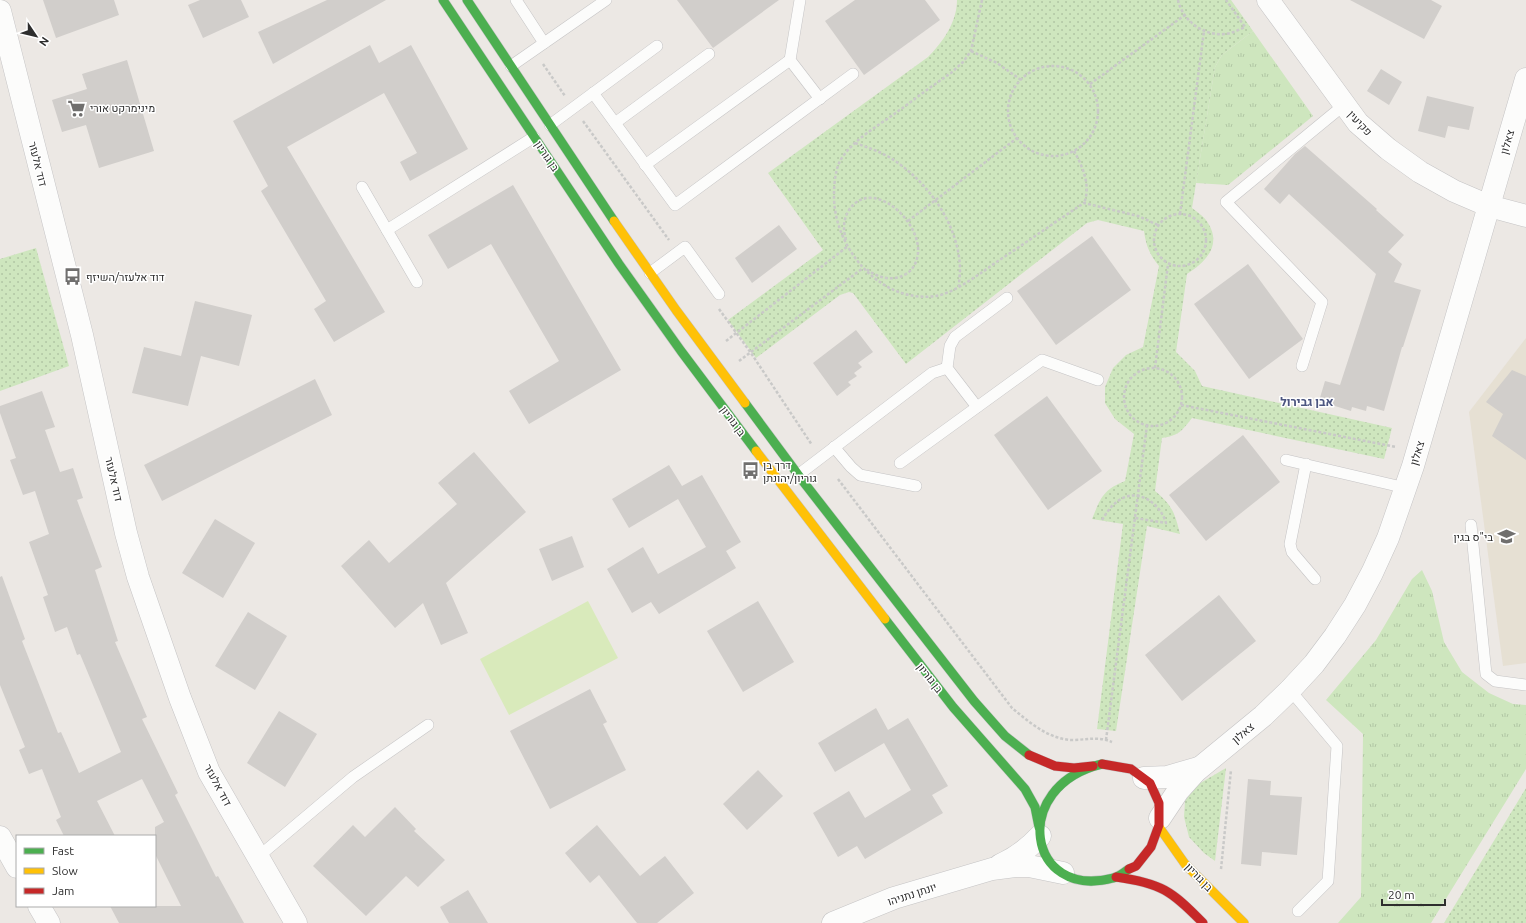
<svg xmlns="http://www.w3.org/2000/svg" width="1526" height="923" viewBox="0 0 1526 923" font-family="Ubuntu,Heebo,sans-serif">
  <defs>
    <pattern id="grass-tufts" width="24" height="20" patternUnits="userSpaceOnUse"><rect width="24" height="20" fill="#cee6be"/><path d="M3 7l-1-3M5 7V3M7 7l1-3M15 17l-1-3M17 17v-4M19 17l1-3" fill="none" stroke="#b1c6a4"/></pattern>
    <pattern id="park-dots" width="8" height="8" patternUnits="userSpaceOnUse"><rect width="8" height="8" fill="#cee6be"/><path d="M2 2h.1M6 6h.1" fill="none" stroke="#b1c6a4" stroke-width="1.8" stroke-linecap="round"/></pattern>
  </defs>
  <rect width="100%" height="100%" fill="#ece8e4"/>
  <polygon fill="#e6e0d3" points="1526,338 1526,663 1503,666 1469,412"/>
  <g fill="url(#grass-tufts)">
    <polygon points="1253,31 1313,116 1228,185 1196,183 1215,67 1222,55"/>
    <polygon points="1422,570 1432,591 1444,642 1462,672 1489,693 1513,704 1526,705 1526,769 1431,923 1338,923 1361,897 1363,734 1326,700 1376,640 1412,579"/>
  </g>
  <g fill="url(#park-dots)">
    <path d="M957,0H1231L1253,31L1222,55L1215,67L1192,208C1197,212 1204,216 1208,223C1222,245 1206,262 1187,274L1176,352L1195,371L1202,386L1392,428L1384,459L1192,418C1182,431 1178,436 1162,438L1155,491C1172,505 1175,513 1180,534L1147,526L1116,731L1097,729L1123,524L1092,519C1101,497 1103,490 1125,481L1134,434L1115,419L1105,403V387L1113,368L1126,355L1143,347L1159,266C1150,255 1146,246 1144,231L1098,220L1087,223L906,364L853,293L849,292L840,295L756,358L728,320L823,250L768,173L928,57C943,42 957,22 957,0Z"/>
    <polygon points="36,248 69,366 0,391 0,259"/>
    <polygon points="1226,768 1215,861 1204,853 1189,837 1184,817 1185,801 1197,785"/>
    <polygon points="1526,788 1526,923 1444,923"/>
  </g>
  <polygon fill="#d9eabb" points="588,601 618,658 509,715 480,659"/>
  <g fill="#d1cecb">
    <polygon points="43,0 114,0 119,15 56,38"/>
    <polygon points="200,0 241,0 249,17 203,38 188,5"/>
    <polygon points="327,0 386,0 273,64 258,32"/>
    <polygon points="677,0 779,0 713,48"/>
    <polygon points="855,0 925,0 940,20 864,75 825,21"/>
    <polygon points="1350,0 1431,0 1442,6 1424,39"/>
    <polygon points="370,45 379,63 411,45 468,149 410,181 400,162 417,153 384,93 287,147 385,312 334,342 314,309 326,301 261,191 268,186 233,121"/>
    <polygon points="127,60 154,151 99,168 86,125 62,132 52,100 87,89 82,74"/>
    <polygon points="1381,69 1402,82 1389,105 1367,91"/>
    <polygon points="1427,96 1474,107 1469,130 1448,126 1445,138 1418,131"/>
    <polygon points="1305,146 1377,209 1376,210 1404,235 1388,252 1402,264 1394,282 1421,290 1403,347 1402,347 1384,411 1367,406 1366,411 1352,407 1351,411 1319,401 1325,381 1340,385 1376,274 1289,194 1280,204 1264,189 1295,154"/>
    <polygon points="513,185 621,370 529,424 509,391 559,361 491,244 448,269 428,235"/>
    <polygon points="779,225 797,249 752,283 735,258"/>
    <polygon points="1092,236 1131,290 1056,345 1017,291"/>
    <polygon points="1248,264 1303,339 1249,379 1194,304"/>
    <polygon points="195,301 252,315 239,366 201,356 188,406 132,393 144,347 181,356"/>
    <polygon points="856,330 873,352 858,363 862,367 854,373 857,376 848,382 851,385 837,396 813,363"/>
    <polygon points="1512,370 1526,376 1526,460 1492,436 1503,414 1486,402"/>
    <polygon points="315,379 332,415 162,501 144,465"/>
    <polygon points="42,391 55,427 45,430 60,472 73,468 83,498 77,500 102,567 95,570 118,641 115,642 147,717 142,719 178,793 175,795 216,877 218,876 244,923 119,923 110,906 181,906 155,854 155,827 164,822 142,779 97,801 115,836 64,836 56,820 61,817 42,769 29,774 19,750 25,747 0,685 0,577 2,576 25,639 22,641 58,733 61,732 79,773 121,752 80,654 77,655 67,627 55,632 43,597 48,595 29,542 49,534 35,491 23,495 10,460 16,458 0,413 0,406"/>
    <polygon points="1047,396 1102,471 1048,510 994,435"/>
    <polygon points="1243,435 1280,482 1206,541 1169,495"/>
    <polygon points="474,452 526,512 446,583 468,633 441,645 423,603 395,628 341,566 369,540 389,563 457,504 438,483"/>
    <polygon points="669,465 682,486 702,475 741,542 726,551 736,568 659,614 651,602 632,613 607,569 643,547 658,574 706,547 678,499 629,528 612,499"/>
    <polygon points="215,519 255,543 223,598 182,573"/>
    <polygon points="572,536 584,567 552,581 539,549"/>
    <polygon points="1219,595 1256,641 1182,701 1145,655"/>
    <polygon points="758,601 794,662 743,692 707,631"/>
    <polygon points="248,612 287,636 255,690 215,666"/>
    <polygon points="590,689 607,722 603,724 626,770 550,809 510,731"/>
    <polygon points="876,708 888,730 908,718 948,786 932,795 943,813 865,859 857,846 838,857 813,813 849,791 865,818 911,790 884,743 835,772 818,743"/>
    <polygon points="279,711 317,734 285,787 247,763"/>
    <polygon points="758,770 783,796 747,830 723,804"/>
    <polygon points="1248,779 1271,781 1270,795 1302,797 1297,855 1262,852 1261,866 1241,864"/>
    <polygon points="395,807 416,829 414,831 445,860 418,887 406,876 366,916 313,866 353,825 365,837"/>
    <polygon points="597,825 640,876 665,856 694,893 657,923 637,923 599,875 590,883 565,853"/>
    <polygon points="468,890 488,923 449,923 440,907"/>
  </g>
  <g fill="none" stroke-linecap="round" stroke-linejoin="round">
    <defs>
      <g id="lane">
        <polyline points="516,0 544,43"/>
        <polyline points="800,0 790,60 820,99"/>
        <polyline points="511,66 606,0"/>
        <polyline points="593,93 675,205 853,74"/>
        <polyline points="615,123 709,54"/>
        <polyline points="550,125 657,46"/>
        <polyline points="645,165 790,60"/>
        <polyline points="362,187 417,282"/>
        <polyline points="387,230 534,137"/>
        <polyline points="650,273 685,247 719,294"/>
        <polyline points="1302,366 1322,302 1226,202 1344,105"/>
        <polyline points="977,407 947,368 950,346 955,337 1007,298"/>
        <polyline points="834,447 851,467 860,475 916,486"/>
        <polyline points="1286,460 1406,488"/>
        <polyline points="900,463 1042,360 1098,380"/>
        <polyline points="1306,464 1290,544 1292,552 1315,579"/>
        <polyline points="798,475 932,373 947,368"/>
        <polyline points="1471,525 1486,674 1495,681 1526,685"/>
        <polyline points="1290,690 1337,746 1328,881 1298,911"/>
        <polyline points="258,857 353,777 428,725"/>
      </g>
      <g id="street">
        <polyline points="1268,0 1358,123 1388,149 1420,172 1454,191 1489,206 1526,216"/>
        <polyline points="0,11 82,335 126,533 138,577 180,698 209,772 296,923"/>
        <polyline points="1144,778 1167,777 1198,768"/>
        <polyline points="1160,818 1178,791 1196,771 1263,716 1290,690 1314,664 1335,636 1355,605 1372,573 1388,538 1413,466 1526,79"/>
        <polyline points="0,837 17,867"/>
        <path d="M1000,865C1016,858 1028,849 1040,836"/>
        <polyline points="39,906 49,923"/>
        <polyline points="833,923 894,898 992,869 1015,866 1029,866 1063,873"/>
      </g>
      <g id="fast">
        <polyline points="443,0 619,264 681,351 756,451"/>
        <polyline points="467,0 614,221"/>
        <polyline points="745,403 802,480 974,701 1005,736 1029,755"/>
        <polyline points="885,619 953,707 1025,789 1035,807 1039,827"/>
        <path d="M1102,764C1009,786 1027,901 1113,878C1119,877 1124,872 1129,869"/>
      </g>
      <g id="slow">
        <polyline points="614,221 676,310 745,403"/>
        <polyline points="756,451 885,619"/>
        <polyline points="1159,827 1185,864 1244,923"/>
      </g>
      <g id="jam">
        <polyline points="1029,755 1055,766 1074,768 1093,766"/>
        <polyline points="1102,764 1131,769 1150,783 1159,803 1159,825 1151,847 1136,866 1129,869"/>
        <path d="M1116,877C1161,883 1172,891 1203,923"/>
      </g>
    </defs>
    <use href="#lane" stroke="#c5c4c5" stroke-width="12"/>
    <use href="#street" stroke="#c5c4c5" stroke-width="23"/>
    <use href="#fast" stroke="#c5c4c5" stroke-width="10"/>
    <use href="#slow" stroke="#c5c4c5" stroke-width="10"/>
    <use href="#jam" stroke="#c5c4c5" stroke-width="10"/>
    <g stroke="#c9c9c8" stroke-width="2.5" stroke-dasharray="3 2" stroke-linecap="butt">
      <path d="M982,0L971,51L963,62L951,73C933,85 915,99 897,112C878,126 852,140 840,161C835,171 834,185 834,196C834,248 880,304 936,296C955,293 982,272 998,261C1027,242 1055,222 1084,203L1138,216L1158,225"/>
      <path d="M1178,0C1183,23 1208,39 1231,33C1236,31 1241,29 1245,27L1226,0"/>
      <polyline points="971,51 997,63 1021,80"/>
      <polyline points="543,64 565,96"/>
      <circle cx="1053" cy="111" r="45"/>
      <polyline points="1090,84 1185,15"/>
      <polyline points="583,121 669,240"/>
      <path d="M855,143C867,147 878,151 889,157C927,180 959,224 960,269C960,275 959,281 959,287"/>
      <path d="M1074,151C1083,167 1091,186 1084,203"/>
      <circle cx="1180" cy="240" r="26"/>
      <polyline points="1180,214 1204,31"/>
      <polyline points="908,221 1017,138"/>
      <path d="M846,240C843,230 843,219 849,210C872,176 921,221 918,253C917,262 913,271 904,275C891,282 877,277 866,269"/>
      <polyline points="719,309 751,353 812,445"/>
      <polyline points="726,341 848,246"/>
      <polyline points="739,361 863,268"/>
      <circle cx="1153" cy="397" r="29"/>
      <polyline points="1155,368 1168,264"/>
      <polyline points="1181,405 1396,447"/>
      <path d="M838,479L1012,708C1029,722 1048,739 1072,740C1086,740 1098,736 1112,742"/>
      <path d="M1102,520C1107,512 1112,504 1121,499C1140,488 1161,505 1166,523L1135,518"/>
      <polyline points="1106,740 1147,425"/>
      <polyline points="1221,869 1231,770"/>
    </g>
    <use href="#lane" stroke="#fcfcfb" stroke-width="11"/>
    <use href="#street" stroke="#fcfcfb" stroke-width="22"/>
    <use href="#fast" stroke="#4caf50" stroke-width="9"/>
    <use href="#slow" stroke="#ffc107" stroke-width="9"/>
    <use href="#jam" stroke="#c62828" stroke-width="9"/>
  </g>
  <defs>
    <symbol id="supermarket-bare" viewBox="-9 -9 18 18"><path d="M-6-5.5h2.5l.6 2H6L4.5 2H-2.5L-4.4-4H-6ZM-1.5 3.2a1.3 1.3 0 1 0 .1 0ZM3 3.2a1.3 1.3 0 1 0 .1 0Z" fill="#706f6e" stroke="#fff" stroke-width="2.5" paint-order="stroke"/></symbol>
    <symbol id="bus-bare" viewBox="-9 -9 18 18"><path d="M-5-6H5V4H4V6H2V4H-2V6H-4V4H-5ZM-3.5-4V0h7V-4ZM-3.5 1.2v1.5H-2V1.2ZM2 1.2v1.5H3.5V1.2Z" fill="#706f6e" stroke="#fff" stroke-width="2.5" paint-order="stroke"/></symbol>
    <symbol id="school-bare" viewBox="-9 -9 18 18"><path d="M0-5L7-2L0 1L-7-2ZM-4 1L0 2.5L4 1V4Q0 6-4 4Z" fill="#706f6e" stroke="#fff" stroke-width="2.5" paint-order="stroke"/></symbol>
  </defs>
  <g fill-rule="evenodd">
    <use href="#supermarket-bare" x="64" y="96" width="25" height="25"/>
    <use href="#bus-bare" x="60" y="264" width="25" height="25"/>
    <use href="#bus-bare" x="738" y="458" width="25" height="25"/>
    <use href="#school-bare" x="1494" y="524" width="25" height="25"/>
  </g>
  <g text-anchor="middle" stroke-width="3" stroke-linejoin="round" paint-order="stroke">
    <g font-size="11" fill="#2e2e2e" stroke="#fff" text-anchor="start">
      <text x="90" y="112">מינימרקט אורי</text>
      <text x="86" y="281">דוד אלעזר/השיזף</text>
      <text x="763" y="469">דרך בן<tspan x="763" dy="13">גוריון/יהונתן</tspan></text>
      <text x="1493" y="541" text-anchor="end">בי"ס בגין</text>
    </g>
    <g font-size="11" fill="#2e2e2e" stroke="#fff">
      <text transform="translate(1360 123) rotate(47)" y="4">פקיעין</text>
      <text transform="translate(1507 142) rotate(-74)" y="4">צאלון</text>
      <text transform="translate(547 156) rotate(56)" y="4">בן גוריון</text>
      <text transform="translate(38 164) rotate(76)" y="4">דוד אלעזר</text>
      <text transform="translate(733 421) rotate(53)" y="4">בן גוריון</text>
      <text transform="translate(1417 453) rotate(-73)" y="4">צאלון</text>
      <text transform="translate(114 479) rotate(77)" y="4">דוד אלעזר</text>
      <text transform="translate(930 678) rotate(52)" y="4">בן גוריון</text>
      <text transform="translate(1243 733) rotate(-40)" y="4">צאלון</text>
      <text transform="translate(218 785) rotate(62)" y="4">דוד אלעזר</text>
      <text transform="translate(1199 877) rotate(46)" y="4">בן גוריון</text>
      <text transform="translate(912 894) rotate(-18)" y="4">יונתן נתניהו</text>
    </g>
    <g font-size="12" font-weight="bold" fill="#4d5680" stroke="#fff">
      <text x="1307" y="406">אבן גבירול</text>
    </g>
  </g>
  <rect x="16" y="835" width="140" height="72" fill="#ffffff" stroke="#ababab"/>
  <rect x="24" y="848" width="20" height="6" fill="#4caf50" stroke="#ababab"/>
  <text x="52" y="855" font-size="12" fill="#2e2e2e">Fast</text>
  <rect x="24" y="868" width="20" height="6" fill="#ffc107" stroke="#ababab"/>
  <text x="52" y="875" font-size="12" fill="#2e2e2e">Slow</text>
  <rect x="24" y="888" width="20" height="6" fill="#c62828" stroke="#ababab"/>
  <text x="52" y="895" font-size="12" fill="#2e2e2e">Jam</text>
  <g transform="translate(36 36) rotate(125)" stroke="#ffffff" stroke-width="3" paint-order="stroke">
  <path d="M0-3L7 15L0 10L-7 15Z" fill="#2e2e2e"/>
  <text y="-6" font-size="11" font-weight="bold" text-anchor="middle" fill="#2e2e2e">N</text>
  </g>
  <path d="M1382 899v6h63v-6" fill="none" stroke="#2e2e2e" stroke-width="2"/>
  <text x="1388" y="899" font-size="12" fill="#2e2e2e" stroke="#ffffff" stroke-width="3" paint-order="stroke">20 m</text>
</svg>
